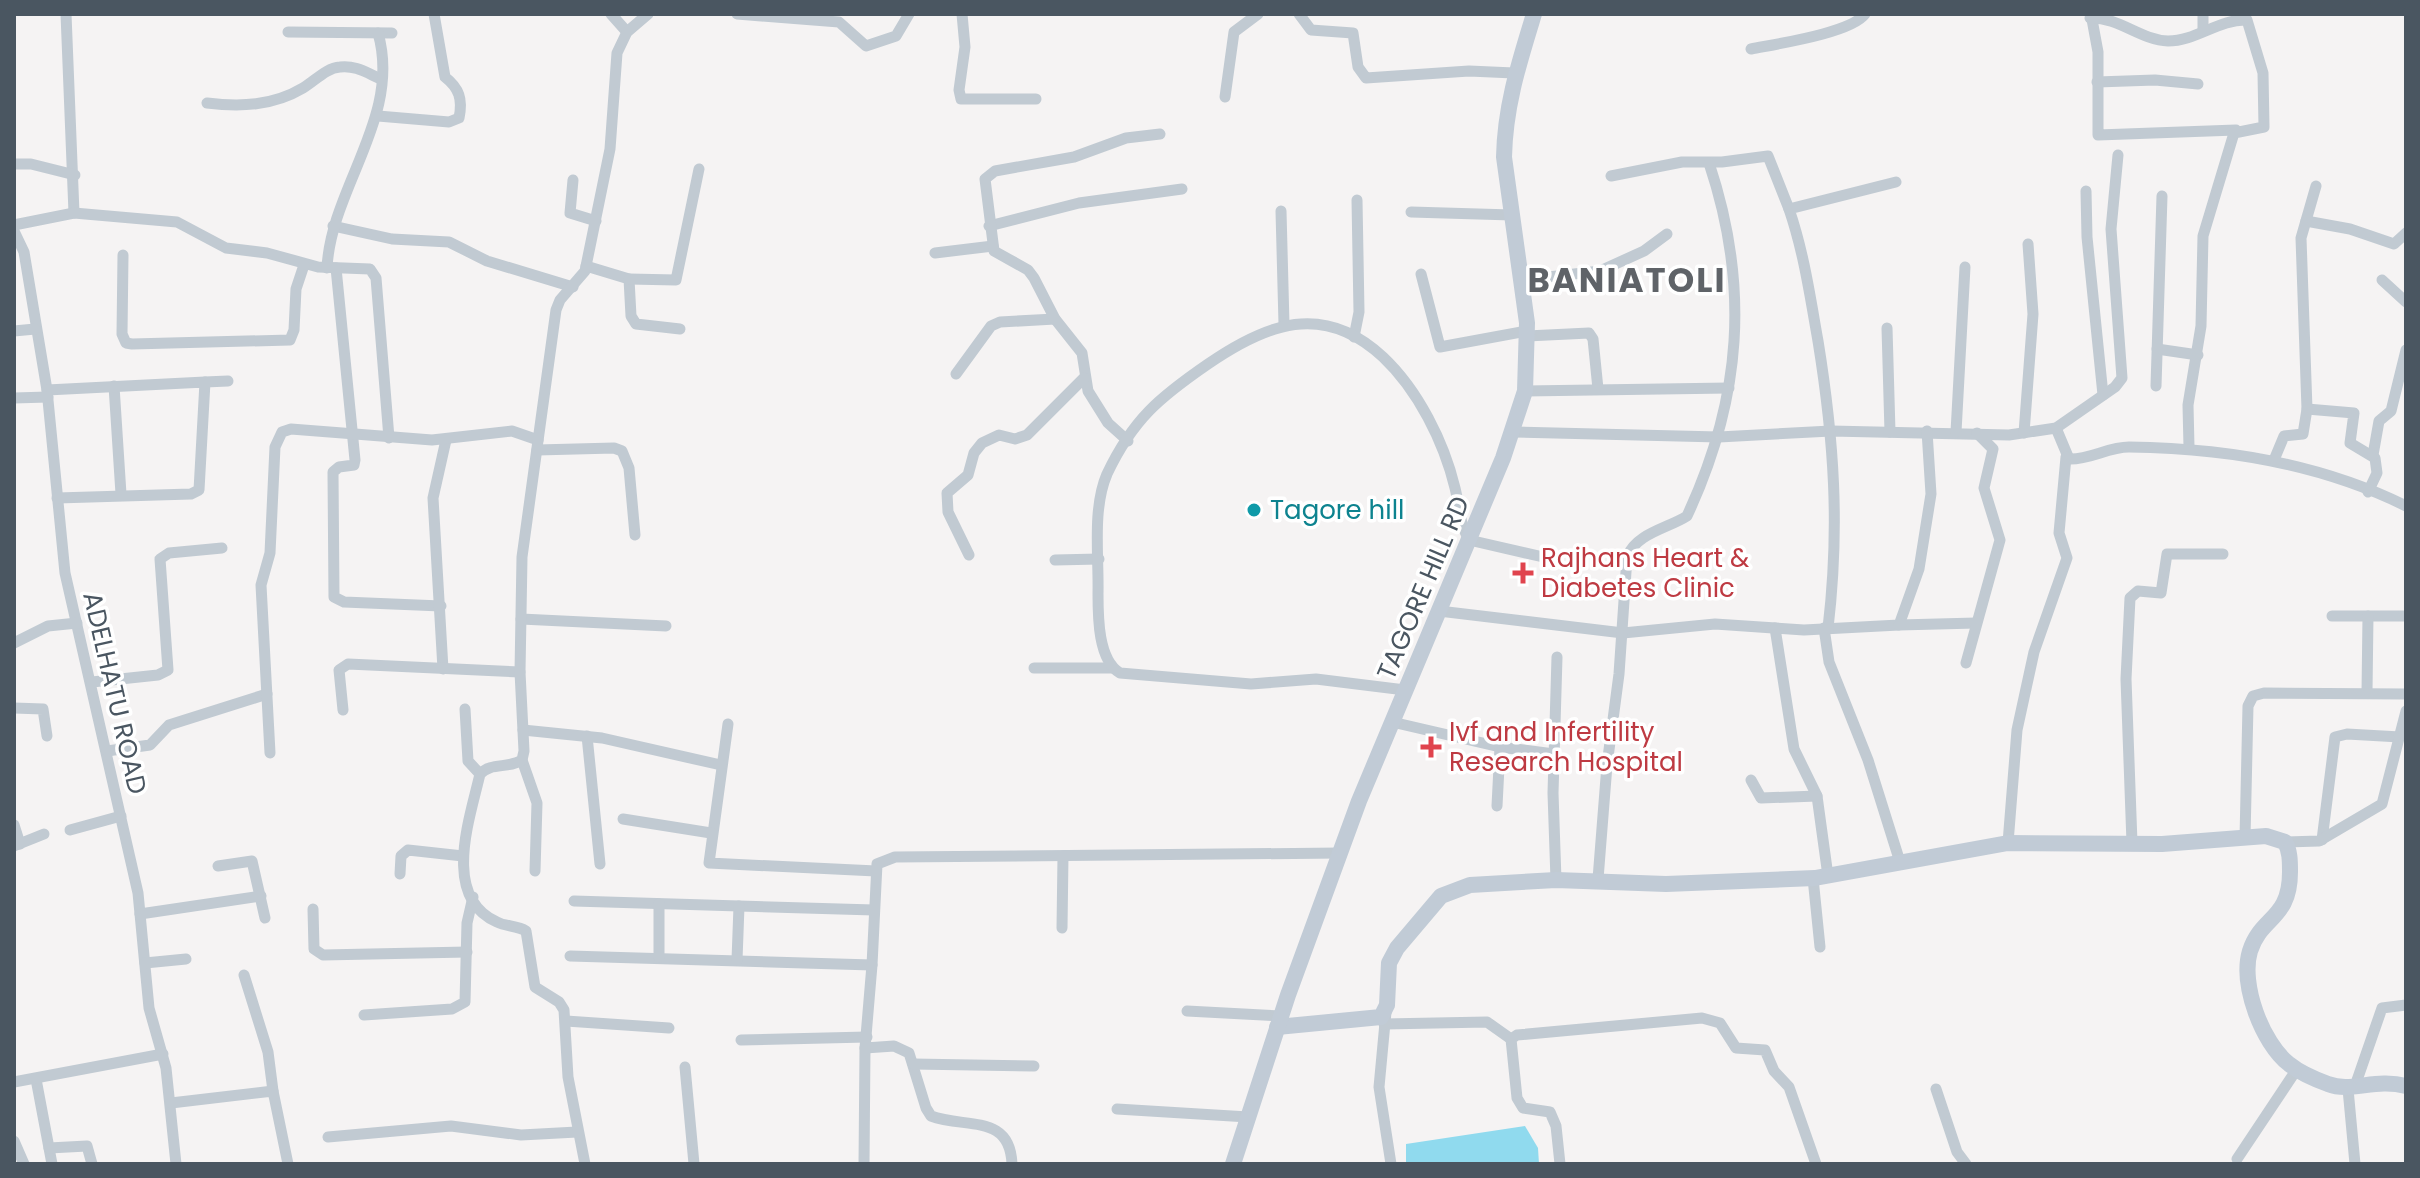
<svg xmlns="http://www.w3.org/2000/svg" width="2420" height="1178" viewBox="0 0 2420 1178" font-family="Poppins,sans-serif">
  <rect width="100%" height="100%" fill="#f5f3f3"/>
  <polygon fill="#90daee" points="1525,1126 1538,1148 1539,1164 1406,1164 1406,1144"/>
  <g fill="none" stroke-linecap="round" stroke-linejoin="round">
    <g stroke="#c1cad2" stroke-width="11">
      <polyline points="66,14 74,213"/>
      <polyline points="611,14 627,32"/>
      <polyline points="737,14 839,22 866,46 896,36 909,14"/>
      <polyline points="962,14 965,47 959,90 961,99 1036,99"/>
      <polyline points="1299,14 1311,30 1353,33 1358,67 1366,78 1469,71 1514,73"/>
      <polyline points="2091,14 2098,52 2098,135 2236,130"/>
      <polyline points="2203,14 2203,30"/>
      <path d="M2090,18C2119,17 2140,40 2168,41C2196,41 2219,19 2247,20L2263,73L2264,127L2234,133L2203,236L2201,326L2188,405L2189,447"/>
      <polyline points="288,32 392,33"/>
      <path d="M1751,49C1776,44 1851,33 1865,14"/>
      <polyline points="2097,82 2155,80 2198,84"/>
      <polyline points="1225,97 1234,32 1258,14"/>
      <path d="M207,103C240,107 273,106 303,88C315,81 326,68 340,67C355,65 367,73 381,79"/>
      <path d="M378,116L449,122L459,118C463,99 459,88 445,77L434,14"/>
      <polyline points="14,164 31,164 75,175"/>
      <polyline points="1611,176 1682,162 1722,162 1768,156 1789,209"/>
      <polyline points="573,180 570,213 596,221"/>
      <polyline points="2086,191 2087,237 2103,395"/>
      <polyline points="1281,211 1284,324"/>
      <polyline points="1411,212 1512,215"/>
      <polyline points="2306,221 2350,229 2394,244 2406,233"/>
      <polyline points="14,225 74,213 177,222 226,248 267,253 318,267 370,269 376,278 389,438"/>
      <polyline points="333,226 392,239 449,242 487,261 573,287"/>
      <polyline points="989,226 1079,203 1182,189"/>
      <polyline points="14,231 24,252 47,390 65,573 138,893 149,1008 166,1068 176,1164"/>
      <polyline points="935,253 993,246"/>
      <polyline points="123,255 122,334 126,343 132,344 290,340 294,330 296,289 304,265"/>
      <polyline points="586,266 629,279 631,316 636,324 680,329"/>
      <path d="M327,268C331,187 402,117 378,33"/>
      <polyline points="336,268 355,460 354,465 339,467 333,472 334,597 344,602 441,606"/>
      <polyline points="1421,274 1440,347 1527,331"/>
      <polyline points="629,279 676,280 699,169"/>
      <polyline points="1522,280 1600,271 1644,251 1667,234"/>
      <polyline points="2382,280 2406,302"/>
      <polyline points="1887,328 1890,432"/>
      <polyline points="14,331 35,329"/>
      <polyline points="1527,336 1589,333 1593,339 1598,389"/>
      <polyline points="1354,337 1359,312 1357,200"/>
      <polyline points="2157,349 2198,355"/>
      <polyline points="956,374 991,326 1000,322 1055,319"/>
      <polyline points="205,382 228,381"/>
      <polyline points="114,386 121,494"/>
      <polyline points="2156,386 2162,196"/>
      <polyline points="47,390 205,382 199,490 191,494 57,498"/>
      <polyline points="1525,391 1729,388"/>
      <polyline points="14,398 48,397"/>
      <polyline points="2307,409 2354,413 2350,443 2375,458 2377,473 2368,492"/>
      <path d="M2056,428L2069,459C2089,460 2108,447 2129,447C2225,448 2319,463 2406,506"/>
      <polyline points="1514,432 1719,437 1831,431 2009,435 2056,428 2115,387 2122,378 2111,229 2118,155"/>
      <polyline points="1956,432 1965,267"/>
      <polyline points="2024,433 2033,314 2028,244"/>
      <polyline points="1128,441 1108,423 1088,391 1082,353 1055,319 1034,278 1028,270 994,251 985,179 995,171 1074,157 1126,138 1160,134"/>
      <polyline points="537,450 614,448 622,451 629,468 635,535"/>
      <polyline points="2373,455 2379,421 2391,411 2406,350"/>
      <polyline points="2274,460 2284,436 2303,434 2307,409 2301,238 2316,186"/>
      <polyline points="969,555 948,512 947,493 968,475 974,453 982,443 999,435 1015,439 1027,435 1084,378"/>
      <polyline points="1055,560 1099,559"/>
      <polyline points="1439,611 1623,633 1715,624 1804,630 1899,625 1919,569 1931,494 1927,431"/>
      <polyline points="2332,616 2406,616"/>
      <polyline points="521,619 666,626"/>
      <polyline points="1899,625 1976,623"/>
      <polyline points="1775,628 1794,749 1817,796 1828,876"/>
      <polyline points="1824,628 1829,662 1868,760 1900,862"/>
      <path d="M1828,628C1840,527 1834,440 1818,341C1810,296 1804,253 1789,209L1896,182"/>
      <polyline points="14,643 48,626 77,623"/>
      <polyline points="1966,663 2000,540 1984,488 1993,449 1977,433"/>
      <polyline points="1034,668 1112,668"/>
      <polyline points="443,669 433,498 446,440"/>
      <polyline points="92,682 158,675 168,670 160,559 169,553 222,548"/>
      <path d="M1405,690L1316,679L1251,684L1120,673C1098,660 1098,617 1098,594C1099,557 1092,509 1107,474C1133,419 1160,397 1208,364C1266,324 1323,301 1383,357C1418,390 1444,442 1455,488C1460,508 1459,522 1469,540L1552,559"/>
      <polyline points="2367,692 2368,616"/>
      <polyline points="14,708 43,709 47,736"/>
      <polyline points="465,709 468,761 480,774"/>
      <polyline points="343,710 339,670 348,664 520,672"/>
      <polyline points="1392,722 1500,747 1554,754"/>
      <polyline points="728,724 709,863 876,871"/>
      <polyline points="523,730 602,738 721,765"/>
      <polyline points="587,736 600,864"/>
      <polyline points="107,751 150,745 169,725 267,694"/>
      <polyline points="270,753 261,585 270,553 275,447 282,432 291,429 432,440 512,431 538,440"/>
      <polyline points="522,760 537,803 535,871"/>
      <polyline points="1751,780 1761,798 1817,796"/>
      <polyline points="1497,806 1500,747"/>
      <polyline points="623,819 711,833"/>
      <polyline points="14,825 20,844"/>
      <polyline points="70,830 121,816"/>
      <polyline points="2245,838 2248,706 2253,696 2264,693 2406,694"/>
      <polyline points="2322,840 2335,737 2347,734 2400,737"/>
      <polyline points="2285,842 2319,841 2382,804 2406,711"/>
      <polyline points="2008,843 2017,730 2034,652 2067,558 2059,533 2066,457"/>
      <polyline points="2132,843 2126,679 2130,598 2138,591 2161,593 2167,554 2223,554"/>
      <polyline points="14,846 44,834"/>
      <polyline points="218,866 252,861 265,918"/>
      <polyline points="400,874 401,856 408,850 463,856"/>
      <polyline points="1813,878 1820,947"/>
      <path d="M1598,879L1607,765L1619,674L1627,557C1636,533 1669,528 1687,516C1742,398 1750,286 1709,163"/>
      <polyline points="1556,880 1553,793 1557,657"/>
      <polyline points="574,901 874,910"/>
      <polyline points="313,909 314,949 323,955 467,952"/>
      <polyline points="140,914 261,896"/>
      <polyline points="1062,928 1063,856"/>
      <polyline points="570,956 872,965 877,864 895,857 1340,853"/>
      <polyline points="659,957 659,904"/>
      <polyline points="737,960 739,906"/>
      <polyline points="145,963 186,959"/>
      <polyline points="244,975 268,1052 273,1091"/>
      <polyline points="1187,1011 1281,1016"/>
      <polyline points="1386,1012 1379,1087 1391,1164"/>
      <polyline points="364,1015 452,1009 465,1002 467,923 473,897"/>
      <polyline points="566,1021 669,1028"/>
      <polyline points="1384,1024 1487,1022 1511,1039"/>
      <polyline points="741,1040 867,1037"/>
      <path d="M865,1048L894,1046L909,1053L926,1108L931,1116C965,1129 1010,1113 1012,1164"/>
      <polyline points="913,1064 1034,1066"/>
      <polyline points="685,1067 694,1164"/>
      <polyline points="36,1079 52,1164"/>
      <polyline points="14,1082 163,1054"/>
      <polyline points="2355,1086 2382,1008 2406,1005"/>
      <polyline points="1936,1089 1957,1152 1966,1164"/>
      <polyline points="2348,1089 2355,1164"/>
      <polyline points="171,1103 273,1091 288,1164"/>
      <polyline points="1117,1109 1248,1117"/>
      <polyline points="328,1137 451,1126 521,1135 577,1132"/>
      <polyline points="14,1141 24,1164"/>
      <polyline points="49,1148 87,1146 92,1164"/>
      <polyline points="2237,1159 2297,1069"/>
      <path d="M585,1164L568,1077L564,1010L559,1002L535,987L526,931C517,925 506,927 497,922C441,897 470,818 480,774C491,762 508,769 522,760L524,751L520,672L522,557L556,310L560,300L585,271L610,149L617,53L627,32L648,14"/>
      <polyline points="864,1164 865,1048 872,965"/>
      <polyline points="1560,1164 1556,1126 1550,1112 1523,1108 1517,1098 1511,1039 1517,1035 1702,1018 1720,1023 1736,1048 1765,1050 1774,1071 1789,1087 1816,1164"/>
    </g>
    <g stroke="#c1cbd6" stroke-width="16">
      <path d="M1277,1027L1381,1017L1387,1005L1389,963L1397,948L1441,896L1470,885L1556,880L1666,884L1815,878L2008,843L2162,844L2266,836L2285,842C2290,851 2290,861 2290,872C2290,920 2261,916 2250,951C2240,984 2262,1043 2289,1064C2300,1073 2314,1079 2328,1084C2351,1093 2375,1078 2406,1086"/>
      <path d="M1233,1164L1288,995L1359,801L1503,458L1525,391L1527,323L1504,157C1505,106 1519,63 1534,14"/>
    </g>
  </g>
  <circle fill="#0f9aa8" stroke="#fff" stroke-width="3" cx="1254" cy="510" r="8"/>
  <g fill="#e0444e" stroke="#fff" stroke-width="3">
    <path d="M1519 561h8v8h8v8h-8v8h-8v-8h-8v-8h8z"/>
    <path d="M1427 735h8v8h8v8h-8v8h-8v-8h-8v-8h8z"/>
  </g>
  <g text-anchor="middle" stroke-width="7" stroke-linejoin="round" paint-order="stroke">
    <g font-size="26" fill="#0d838f" stroke="#fff" text-anchor="start">
      <text x="1270" y="519">Tagore hill</text>
    </g>
    <g font-size="26" fill="#be3a42" stroke="#fff" text-anchor="start">
      <text x="1541" y="567">Rajhans Heart &amp;<tspan x="1541" dy="30">Diabetes Clinic</tspan></text>
      <text x="1449" y="741">Ivf and Infertility<tspan x="1449" dy="30">Research Hospital</tspan></text>
    </g>
    <g font-size="26" fill="#4a5661" stroke="#fff">
      <text transform="translate(1423 588) rotate(-67)" y="9">TAGORE HILL RD</text>
      <text transform="translate(115 693) rotate(77)" y="9">ADELHATU ROAD</text>
    </g>
    <g font-size="34" font-weight="bold" letter-spacing="2" fill="#5f6368" stroke="#fff">
      <text x="1627" y="292">BANIATOLI</text>
    </g>
  </g>
  <rect width="2420" height="1178" fill="none" stroke="#4a5661" stroke-width="32"/>
</svg>
